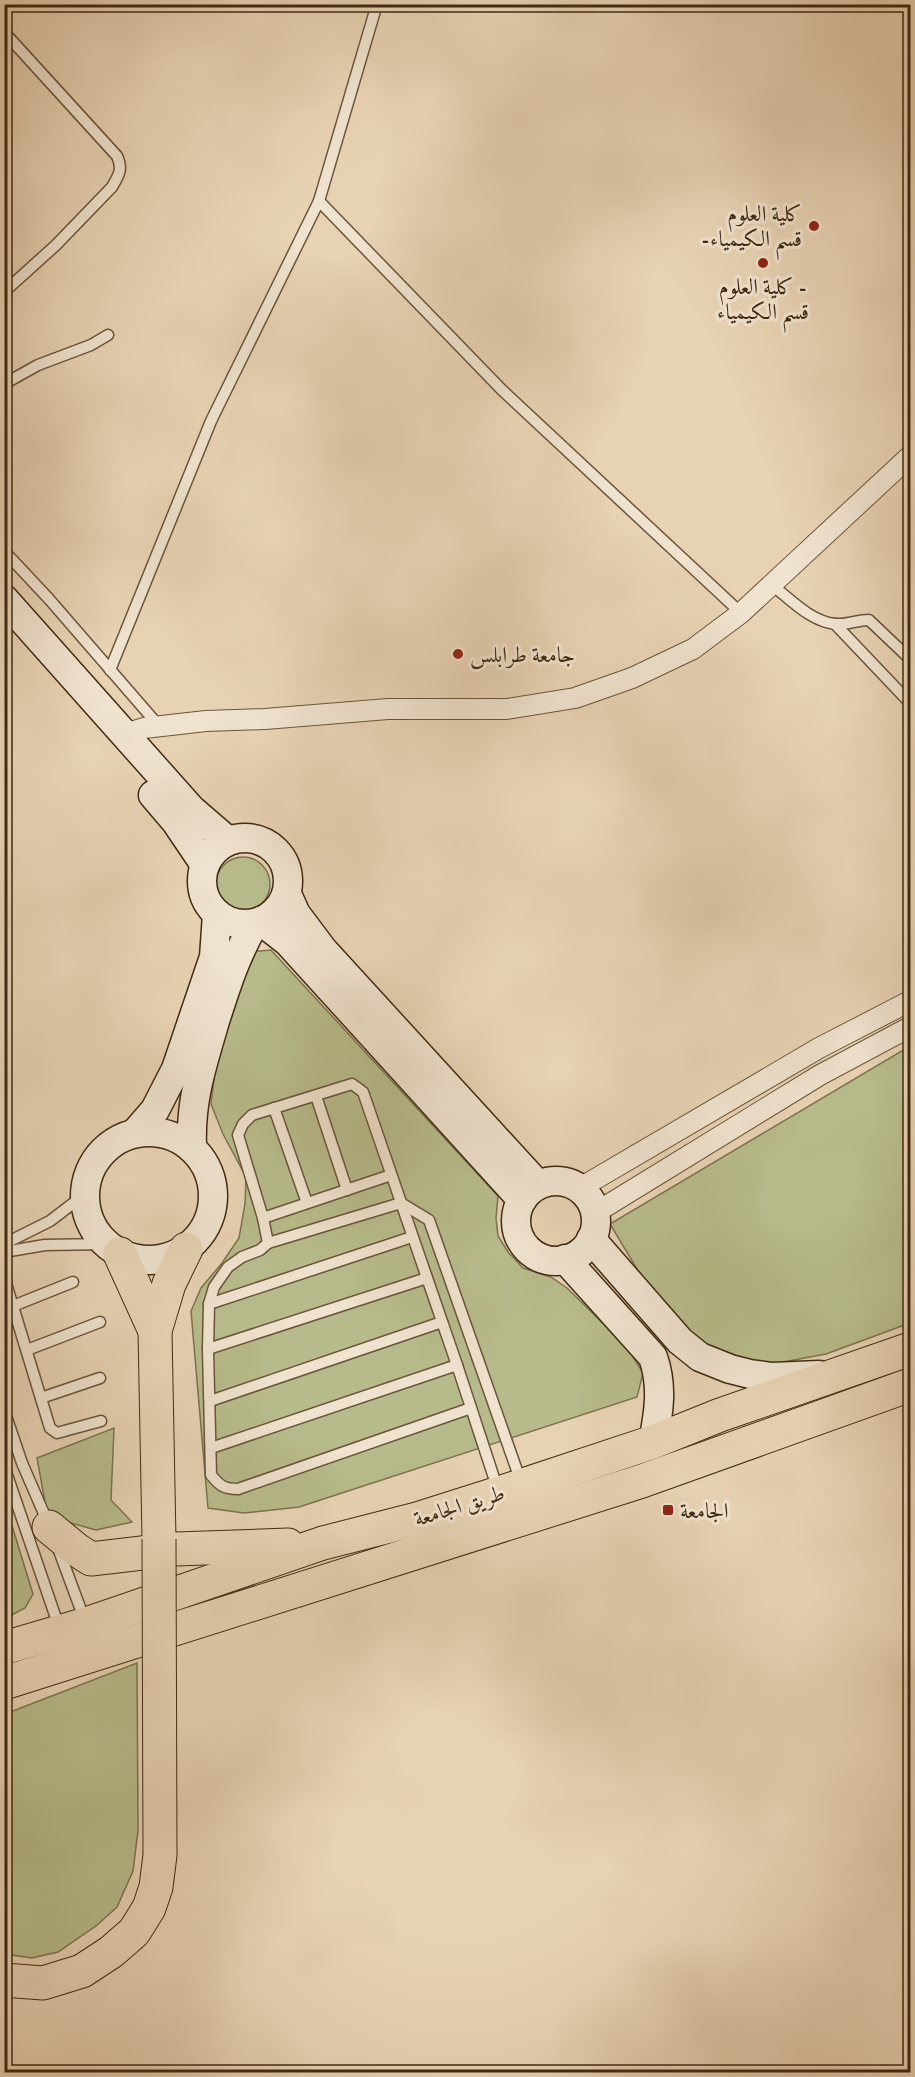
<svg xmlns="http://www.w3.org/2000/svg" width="915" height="2077" viewBox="0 0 915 2077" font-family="'IM FELL DW Pica',Amiri,serif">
  <rect width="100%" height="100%" fill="#e7d2b3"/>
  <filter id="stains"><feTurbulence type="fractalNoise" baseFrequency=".00333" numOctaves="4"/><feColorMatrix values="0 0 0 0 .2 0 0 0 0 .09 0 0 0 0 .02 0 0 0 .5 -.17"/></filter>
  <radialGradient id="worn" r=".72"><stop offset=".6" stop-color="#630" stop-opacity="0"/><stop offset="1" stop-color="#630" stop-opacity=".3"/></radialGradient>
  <g fill="#b7bb8b" stroke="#7c724e" stroke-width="1.5">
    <circle cx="243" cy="884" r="27"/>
    <polygon points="271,950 498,1196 496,1218 498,1236 508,1252 523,1268 551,1277 567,1288 627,1347 643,1373 637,1397 299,1507 244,1513 208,1508 191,1311 201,1288 222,1263 239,1238 245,1204 246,1177 223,1134 211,1104 215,1070 250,952"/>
    <polygon points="910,1046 910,1323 826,1354 762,1366 698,1341 640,1274 610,1224"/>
    <polygon points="114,1428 111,1500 132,1522 96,1530 60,1520 46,1508 37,1458"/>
    <polygon points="5,1503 33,1594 25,1608 8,1617 4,1615"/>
    <polygon points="137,1663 138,1831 133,1871 117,1907 96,1926 58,1952 32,1958 5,1954 5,1714"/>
  </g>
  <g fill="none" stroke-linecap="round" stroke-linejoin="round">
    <defs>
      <g id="lane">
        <path d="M4,32L117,156C123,169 119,175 112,187L56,245L4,292"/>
        <polyline points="319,201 377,4"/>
        <polyline points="4,384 38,365 91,345 108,335"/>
        <polyline points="4,551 49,599 159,726"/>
        <path d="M772,585C790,599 811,622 836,624C847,625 857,620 869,620L910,659"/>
        <polyline points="835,624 910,703"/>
        <polyline points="110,670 211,421 319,201 502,390 741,613"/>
        <polyline points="316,1096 347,1190"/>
        <polyline points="274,1108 307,1203"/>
        <polyline points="263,1218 391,1175"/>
        <polyline points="268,1243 401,1203 429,1220 521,1482"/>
        <polyline points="4,1244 50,1221 84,1195"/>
        <polyline points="4,1252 45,1245 106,1244"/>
        <polyline points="4,1277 50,1428 57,1433 101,1421"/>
        <polyline points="209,1304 412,1237"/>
        <polyline points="13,1306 73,1282"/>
        <polyline points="208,1349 427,1278"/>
        <polyline points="27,1350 100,1322"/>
        <polyline points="41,1398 100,1378"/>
        <polyline points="210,1401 442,1322"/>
        <path d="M471,1408L238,1489C224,1489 220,1486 211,1475L208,1349L209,1304L214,1287L228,1267L242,1257L260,1250L268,1243L263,1218L238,1135L243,1124L252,1115L352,1084L363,1092L457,1365L498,1490"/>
        <polyline points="4,1410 22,1463 48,1523"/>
        <polyline points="211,1448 457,1365"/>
        <polyline points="4,1466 59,1627"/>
        <polyline points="58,1548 85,1621"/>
      </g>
      <g id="street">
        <polyline points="124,734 144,728 206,721 265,719 388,709 507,709 575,698 632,678 693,649 741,613 910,456"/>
        <polyline points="580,1188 819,1048 910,1001"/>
        <polyline points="595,1213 820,1075 910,1027"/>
      </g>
      <g id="secondary">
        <polyline points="4,599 191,809 228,841"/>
        <polyline points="153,795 176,822 205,865"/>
        <circle cx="245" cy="881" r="43"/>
        <polyline points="287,894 296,914 323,950 538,1185"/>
        <polyline points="261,921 288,942 522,1200"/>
        <circle cx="149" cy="1196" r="64"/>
        <polyline points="136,1132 155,1110 176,1069 214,957 217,914"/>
        <path d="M192,1147C190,1100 202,1066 215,1021C226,987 236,954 255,923"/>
        <circle cx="556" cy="1221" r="40"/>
        <polyline points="591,1239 680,1341 700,1357 730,1369 750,1374 772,1377 819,1375"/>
        <path d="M565,1259L653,1357C663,1386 659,1412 653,1442"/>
      </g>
      <g id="highway">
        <polyline points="120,1254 155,1331"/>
        <polyline points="49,1527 77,1550 91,1559 176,1549 288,1545"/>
        <polyline points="159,1539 155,1331 169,1284 186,1249"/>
        <polyline points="4,1648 86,1624 323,1543 417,1519 499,1493 653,1442 720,1415 910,1349"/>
        <polyline points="4,1683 642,1481 910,1385"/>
      </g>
    </defs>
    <use href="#lane" stroke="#6a543a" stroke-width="13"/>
    <use href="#street" stroke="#6a543a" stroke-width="22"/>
    <use href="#secondary" stroke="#402a12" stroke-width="31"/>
    <use href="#highway" stroke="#402a12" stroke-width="35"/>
    <use href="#lane" stroke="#efe2ce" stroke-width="10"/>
    <use href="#street" stroke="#efe2ce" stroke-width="20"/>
    <use href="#secondary" stroke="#efe2ce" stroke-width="28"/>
    <use href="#highway" stroke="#e7d2b3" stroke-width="33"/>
    <defs>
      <polyline id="highway-bridge" points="4,1980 43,1983 82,1971 111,1952 134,1932 149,1908 156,1887 160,1855 159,1539"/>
    </defs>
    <use href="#highway-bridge" stroke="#402a12" stroke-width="35" stroke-linecap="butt"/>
    <use href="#highway-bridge" stroke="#e7d2b3" stroke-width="33"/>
  </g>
  <g fill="#8f2418" stroke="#efe2ce" stroke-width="2">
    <circle cx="814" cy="226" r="6"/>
    <circle cx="763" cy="263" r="6"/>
    <circle cx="458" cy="654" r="6"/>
    <rect x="662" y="1504" width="12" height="12" rx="3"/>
  </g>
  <g text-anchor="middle" stroke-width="6" stroke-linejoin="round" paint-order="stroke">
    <g font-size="22" fill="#402a12" stroke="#efe2ce" text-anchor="start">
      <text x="802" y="221" text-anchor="end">كلية العلوم<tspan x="802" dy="25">-قسم الكيمياء</tspan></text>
      <text x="763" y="294" text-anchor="middle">كلية العلوم -<tspan x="763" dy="25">قسم الكيمياء</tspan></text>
      <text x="470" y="662">جامعة طرابلس</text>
      <text x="680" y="1518">الجامعة</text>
    </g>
    <g font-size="22" fill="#402a12" stroke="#efe2ce">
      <text transform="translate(459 1505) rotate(-17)" y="8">طريق الجامعة</text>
    </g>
  </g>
  <rect width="915" height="2077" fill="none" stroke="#e7d2b3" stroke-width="24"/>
  <rect x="6" y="6" width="903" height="2065" fill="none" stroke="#402a12" stroke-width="3"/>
  <rect x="12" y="12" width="891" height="2053" fill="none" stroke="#402a12" stroke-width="1.5"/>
  <rect width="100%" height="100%" filter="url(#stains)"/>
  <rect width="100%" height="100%" fill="url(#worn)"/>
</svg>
